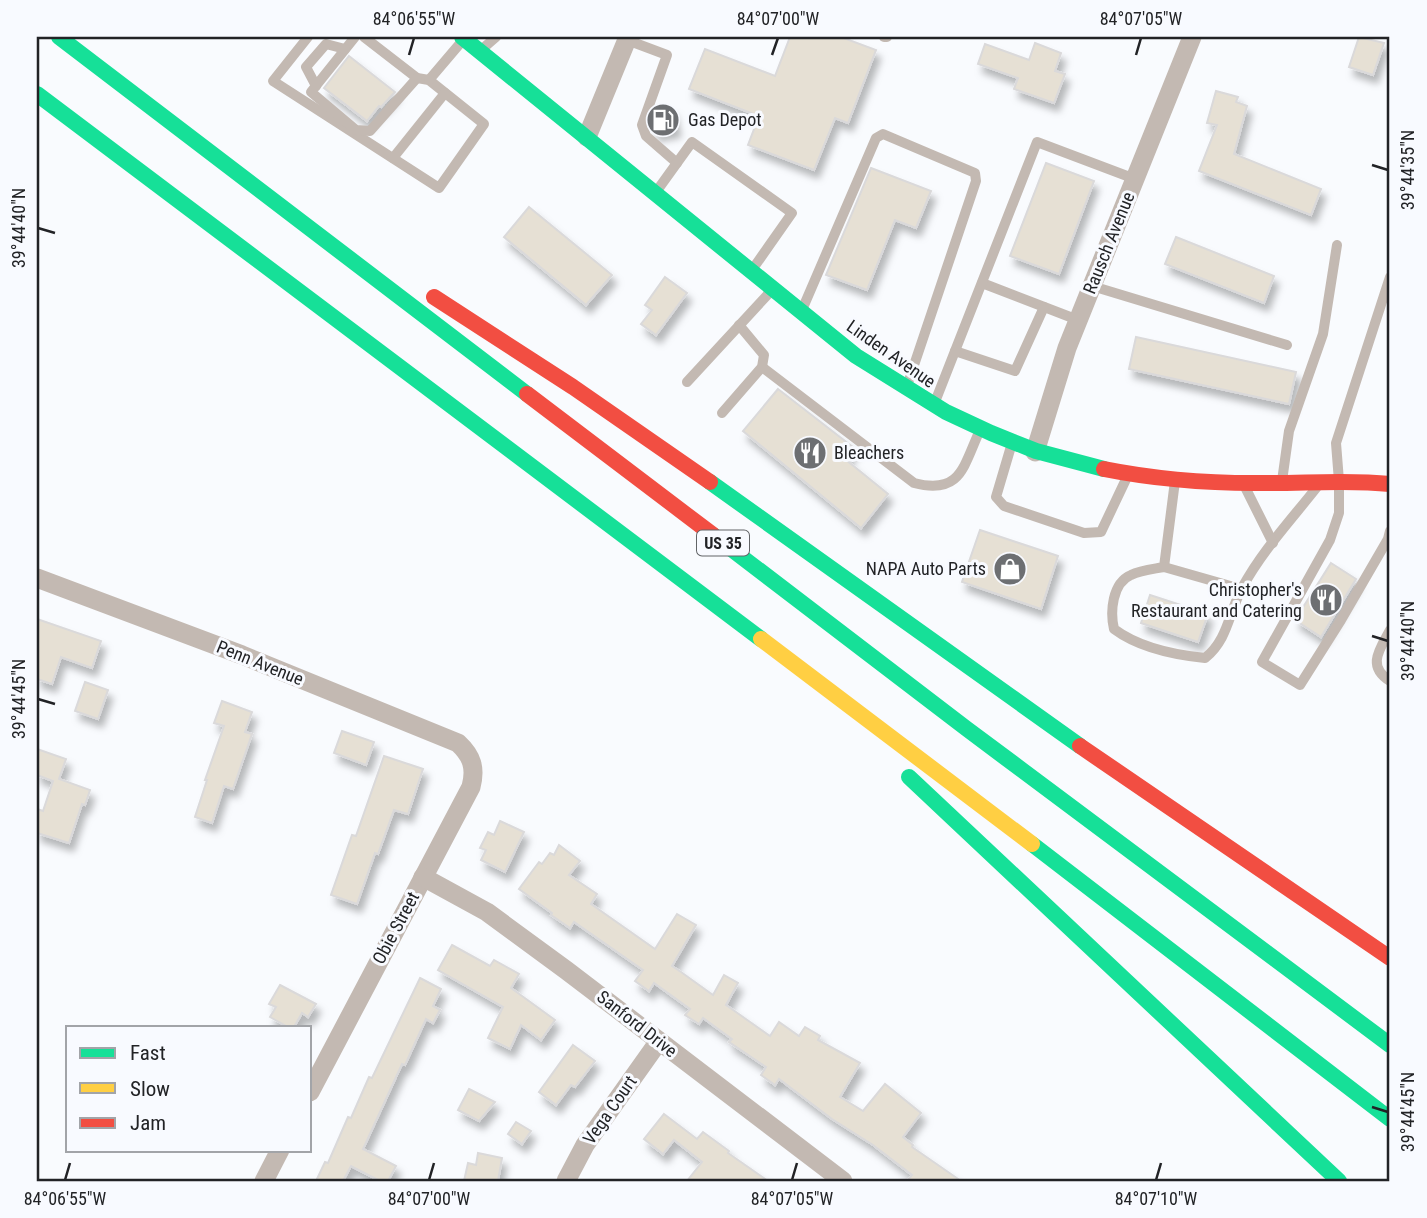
<svg xmlns="http://www.w3.org/2000/svg" width="1427" height="1218" viewBox="0 0 1427 1218" font-family="'Roboto Condensed',sans-serif">
  <defs>
    <filter id="shadow"><feDropShadow dx="4.5" dy="8" stdDeviation="3.5" flood-color="#0004"/></filter>
  </defs>
  <rect width="100%" height="100%" fill="#f9fbfe"/>
  <g fill="#e6e0d4" stroke="#dad9da" stroke-width="2" filter="url(#shadow)">
    <polygon points="790,37 841,37 876,50 848,123 835,118 814,170 748,145 759,116 689,89 705,49 775,76"/>
    <polygon points="1359,37 1384,43 1373,75 1349,67"/>
    <polygon points="1035,43 1061,53 1055,71 1065,74 1054,103 1014,89 1018,78 978,64 985,44 1029,60"/>
    <polygon points="349,56 395,92 381,107 379,106 367,121 324,88"/>
    <polygon points="1216,91 1238,97 1236,102 1247,106 1234,154 1321,189 1311,215 1199,171 1217,125 1207,123"/>
    <polygon points="672,108 676,129 655,133 652,119 655,111"/>
    <polygon points="1046,163 1094,181 1059,274 1010,256"/>
    <polygon points="871,168 931,191 916,228 895,220 867,290 826,275"/>
    <polygon points="529,207 612,275 586,305 504,237"/>
    <polygon points="1176,237 1274,276 1264,303 1165,264"/>
    <polygon points="665,277 687,293 656,335 641,324 652,310 645,305"/>
    <polygon points="1136,337 1296,372 1289,404 1129,369"/>
    <polygon points="778,389 854,448 845,459 888,494 861,528 743,431"/>
    <polygon points="980,530 1058,556 1041,609 962,582"/>
    <polygon points="1331,563 1356,579 1321,637 1295,620"/>
    <polygon points="1150,595 1208,614 1198,642 1141,623"/>
    <polygon points="37,619 101,641 92,668 61,657 52,684 37,679"/>
    <polygon points="85,682 108,690 98,719 75,711"/>
    <polygon points="222,701 252,712 245,732 252,734 233,789 224,786 212,823 195,817 207,780 205,780 224,726 214,723"/>
    <polygon points="342,731 374,742 366,765 334,753"/>
    <polygon points="37,749 66,759 59,779 90,790 85,805 82,804 69,843 37,833 37,809 43,811 53,781 37,775"/>
    <polygon points="384,756 423,769 408,814 394,810 378,854 375,853 357,904 331,895 352,835 356,836"/>
    <polygon points="500,821 524,832 505,872 481,860 486,850 480,848 488,832 494,835"/>
    <polygon points="559,845 580,861 569,875 597,894 591,904 655,949 677,914 696,925 672,966 681,972 713,995 724,975 738,983 726,1005 770,1036 779,1022 799,1036 805,1027 820,1036 818,1040 860,1063 840,1097 863,1111 885,1084 921,1113 903,1137 913,1145 912,1147 961,1181 907,1181 912,1175 873,1145 832,1119 779,1079 775,1085 761,1075 766,1067 729,1042 732,1039 703,1018 699,1024 685,1015 690,1009 654,983 649,991 635,981 643,970 574,922 570,928 551,915 552,913 519,889 539,862 542,864 550,853 554,855"/>
    <polygon points="452,945 490,966 494,960 519,974 511,988 555,1020 541,1040 521,1025 510,1049 488,1038 503,1007 438,970"/>
    <polygon points="420,978 441,989 433,1006 440,1010 433,1023 426,1019 405,1065 402,1064 363,1149 396,1166 388,1181 380,1181 351,1166 343,1181 316,1181 325,1162 328,1163 348,1117 351,1118 369,1077 372,1078"/>
    <polygon points="280,985 316,1004 308,1017 302,1013 294,1027 288,1027 270,1017 276,1007 269,1004"/>
    <polygon points="573,1045 595,1061 575,1087 571,1085 556,1105 539,1092"/>
    <polygon points="469,1089 495,1102 479,1121 458,1110"/>
    <polygon points="664,1114 697,1139 703,1132 729,1151 728,1153 768,1181 687,1181 702,1162 674,1140 663,1154 644,1139"/>
    <polygon points="516,1122 531,1131 522,1144 508,1134"/>
    <polygon points="478,1153 502,1158 498,1181 464,1181 468,1163 476,1165"/>
  </g>
  <g fill="none" stroke-linecap="round" stroke-linejoin="round">
    <g stroke="#c3b9b2" stroke-width="10">
      <polyline points="308,37 273,81 439,188 484,124 429,80 417,78 364,37"/>
      <polyline points="355,37 311,92 356,130 370,131 417,78"/>
      <polyline points="884,37 887,37"/>
      <polyline points="627,40 667,55 642,125 646,136 677,163"/>
      <polyline points="481,50 496,37"/>
      <polyline points="429,80 463,40"/>
      <polyline points="316,86 306,67 326,44 345,49"/>
      <polyline points="393,158 445,93"/>
      <polyline points="656,192 692,142 792,213 752,270"/>
      <polyline points="1390,277 1336,443 1339,481 1339,513 1330,540 1262,662 1300,685 1341,620 1388,539 1390,531"/>
      <polyline points="982,283 1078,320"/>
      <polyline points="1092,286 1287,345"/>
      <polyline points="802,310 876,138 883,134 975,173 976,181 907,386"/>
      <polyline points="955,351 1015,371 1044,307"/>
      <path d="M762,367L914,483C961,495 963,467 980,430"/>
      <polyline points="687,382 770,292"/>
      <polyline points="935,402 1037,142 1135,179"/>
      <polyline points="722,413 762,367 764,355 739,325"/>
      <polyline points="1012,443 996,497 1004,506 1084,533 1101,532 1128,475"/>
      <path d="M1175,481L1164,567C1154,569 1141,570 1131,575C1112,583 1110,612 1114,629C1138,647 1175,655 1205,658C1228,640 1229,612 1242,588C1262,551 1291,520 1317,487"/>
      <polyline points="1282,481 1289,431 1323,334 1337,245"/>
      <polyline points="1245,487 1273,543"/>
      <polyline points="1164,567 1241,589"/>
      <path d="M1390,630C1380,649 1366,666 1390,681"/>
    </g>
    <g stroke="#c3b9b2" stroke-width="19">
      <polyline points="587,137 628,37"/>
      <polyline points="1035,452 1067,348 1192,37"/>
      <path d="M37,578L242,655L458,743C472,756 476,768 471,787L310,1092"/>
      <polyline points="423,877 487,912 566,970 843,1181"/>
      <polyline points="264,1181 280,1150"/>
      <polyline points="566,1181 585,1145 659,1041"/>
    </g>
    <g stroke="#16e098" stroke-width="16">
      <polyline points="59,37 527,394"/>
      <polyline points="462,37 856,356 946,412 991,433 1036,451 1104,469"/>
      <polyline points="37,94 761,639"/>
      <polyline points="710,482 1080,746"/>
      <polyline points="713,535 967,729 1390,1045"/>
      <polyline points="909,777 1339,1181"/>
      <polyline points="1032,844 1390,1119"/>
    </g>
    <polyline stroke="#ffcf43" stroke-width="16" points="761,639 1032,844"/>
    <g stroke="#f24e42" stroke-width="16">
      <polyline points="434,297 573,387 710,482"/>
      <polyline points="527,394 713,535"/>
      <path d="M1104,469C1154,479 1204,483 1255,483C1300,484 1345,479 1390,484"/>
      <polyline points="1080,746 1390,958"/>
    </g>
  </g>
  <path fill="none" stroke="#222326" stroke-width="2.5" d="M409,55L414,38M772,55L778,38M1136,55L1141,38M1372,165L1388,170M38,228L55,233M1372,636L1388,641M38,699L55,704M1372,1107L1388,1112M65,1180L70,1163M429,1180L434,1163M792,1180L797,1163M1156,1180L1161,1163"/>
  <defs>
    <symbol id="fuel-disc" viewBox="-11 -11 22 22"><circle r="9.5" fill="#6d6f72" stroke="#f8faff"/><path d="M-5.5-6h7V0h2V4h1.3V-2.5L3-4.5l.8-.8L6-3V5H2.5V1h-1V6h-7ZM-4.2-4.7v3.2H.2V-4.7Z" fill="#fff"/></symbol>
    <symbol id="restaurant-disc" viewBox="-11 -11 22 22"><circle r="9.5" fill="#6d6f72" stroke="#f8faff"/><path d="M-5-6h1v4h1v-4h1v4h1v-4h1v5L-1.5 .5V6h-2V.5L-5-1ZM5-6V6H3V1.5H1.5Q1.5-4 5-6Z" fill="#fff"/></symbol>
    <symbol id="shop-disc" viewBox="-11 -11 22 22"><circle r="9.5" fill="#6d6f72" stroke="#f8faff"/><path d="M-5-2.5h2.3a2.7 3.5 0 0 1 5.4 0H5L5.5 6h-11ZM-1.5-2.5h3a1.5 2.3 0 0 0-3 0Z" fill="#fff"/></symbol>
  </defs>
  <g fill-rule="evenodd">
    <use href="#fuel-disc" x="644" y="101" width="38" height="38"/>
    <use href="#restaurant-disc" x="791" y="434" width="38" height="38"/>
    <use href="#shop-disc" x="991" y="550" width="38" height="38"/>
    <use href="#restaurant-disc" x="1307" y="581" width="38" height="38"/>
  </g>
  <g text-anchor="middle" stroke-width="6" stroke-linejoin="round" paint-order="stroke">
    <rect fill="#f8faff" stroke="#626467" stroke-width="2" x="697" y="530.5" width="52" height="25" rx="5"/>
    <g font-size="16" font-weight="bold" fill="#222326">
      <text x="723" y="549">US 35</text>
    </g>
    <g font-size="18" fill="#222326" stroke="#f8faff" text-anchor="start">
      <text x="688" y="126">Gas Depot</text>
      <text x="834" y="459">Bleachers</text>
      <text x="986" y="575" text-anchor="end">NAPA Auto Parts</text>
      <text x="1302" y="596" text-anchor="end">Christopher's<tspan x="1302" dy="21">Restaurant and Catering</tspan></text>
    </g>
    <g font-size="18" fill="#222326" stroke="#f8faff">
      <text transform="translate(1109 243) rotate(-68)" y="6">Rausch Avenue</text>
      <text transform="translate(891 354) rotate(35)" y="6">Linden Avenue</text>
      <text transform="translate(260 663) rotate(22)" y="6">Penn Avenue</text>
      <text transform="translate(396 928) rotate(-62)" y="6">Obie Street</text>
      <text transform="translate(637 1024) rotate(38)" y="6">Sanford Drive</text>
      <text transform="translate(610 1110) rotate(-55)" y="6">Vega Court</text>
    </g>
  </g>
  <rect width="1427" height="1218" fill="none" stroke="#f8faff" stroke-width="77"/>
  <rect x="66" y="1026" width="245" height="126" fill="#f8faff" stroke="#a2a4a8" stroke-width="2"/>
  <rect x="80" y="1048" width="35" height="10" fill="#16e098" stroke="#a2a4a8" stroke-width="2"/>
  <text x="130" y="1060" font-size="21" fill="#222326">Fast</text>
  <rect x="80" y="1083" width="35" height="10" fill="#ffcf43" stroke="#a2a4a8" stroke-width="2"/>
  <text x="130" y="1096" font-size="21" fill="#222326">Slow</text>
  <rect x="80" y="1118" width="35" height="10" fill="#f24e42" stroke="#a2a4a8" stroke-width="2"/>
  <text x="130" y="1130" font-size="21" fill="#222326">Jam</text>
  <rect x="38" y="38" width="1350" height="1142" fill="none" stroke="#222326" stroke-width="2.5"/>
  <g font-size="18" text-anchor="middle" fill="#222326">
    <text x="414" y="25">84°06'55"W</text>
    <text x="778" y="25">84°07'00"W</text>
    <text x="1141" y="25">84°07'05"W</text>
    <text transform="translate(1408 170) rotate(-90)" y="6">39°44'35"N</text>
    <text transform="translate(19 228) rotate(-90)" y="6">39°44'40"N</text>
    <text transform="translate(1408 641) rotate(-90)" y="6">39°44'40"N</text>
    <text transform="translate(19 699) rotate(-90)" y="6">39°44'45"N</text>
    <text transform="translate(1408 1112) rotate(-90)" y="6">39°44'45"N</text>
    <text x="65" y="1205">84°06'55"W</text>
    <text x="429" y="1205">84°07'00"W</text>
    <text x="792" y="1205">84°07'05"W</text>
    <text x="1156" y="1205">84°07'10"W</text>
  </g>
</svg>
